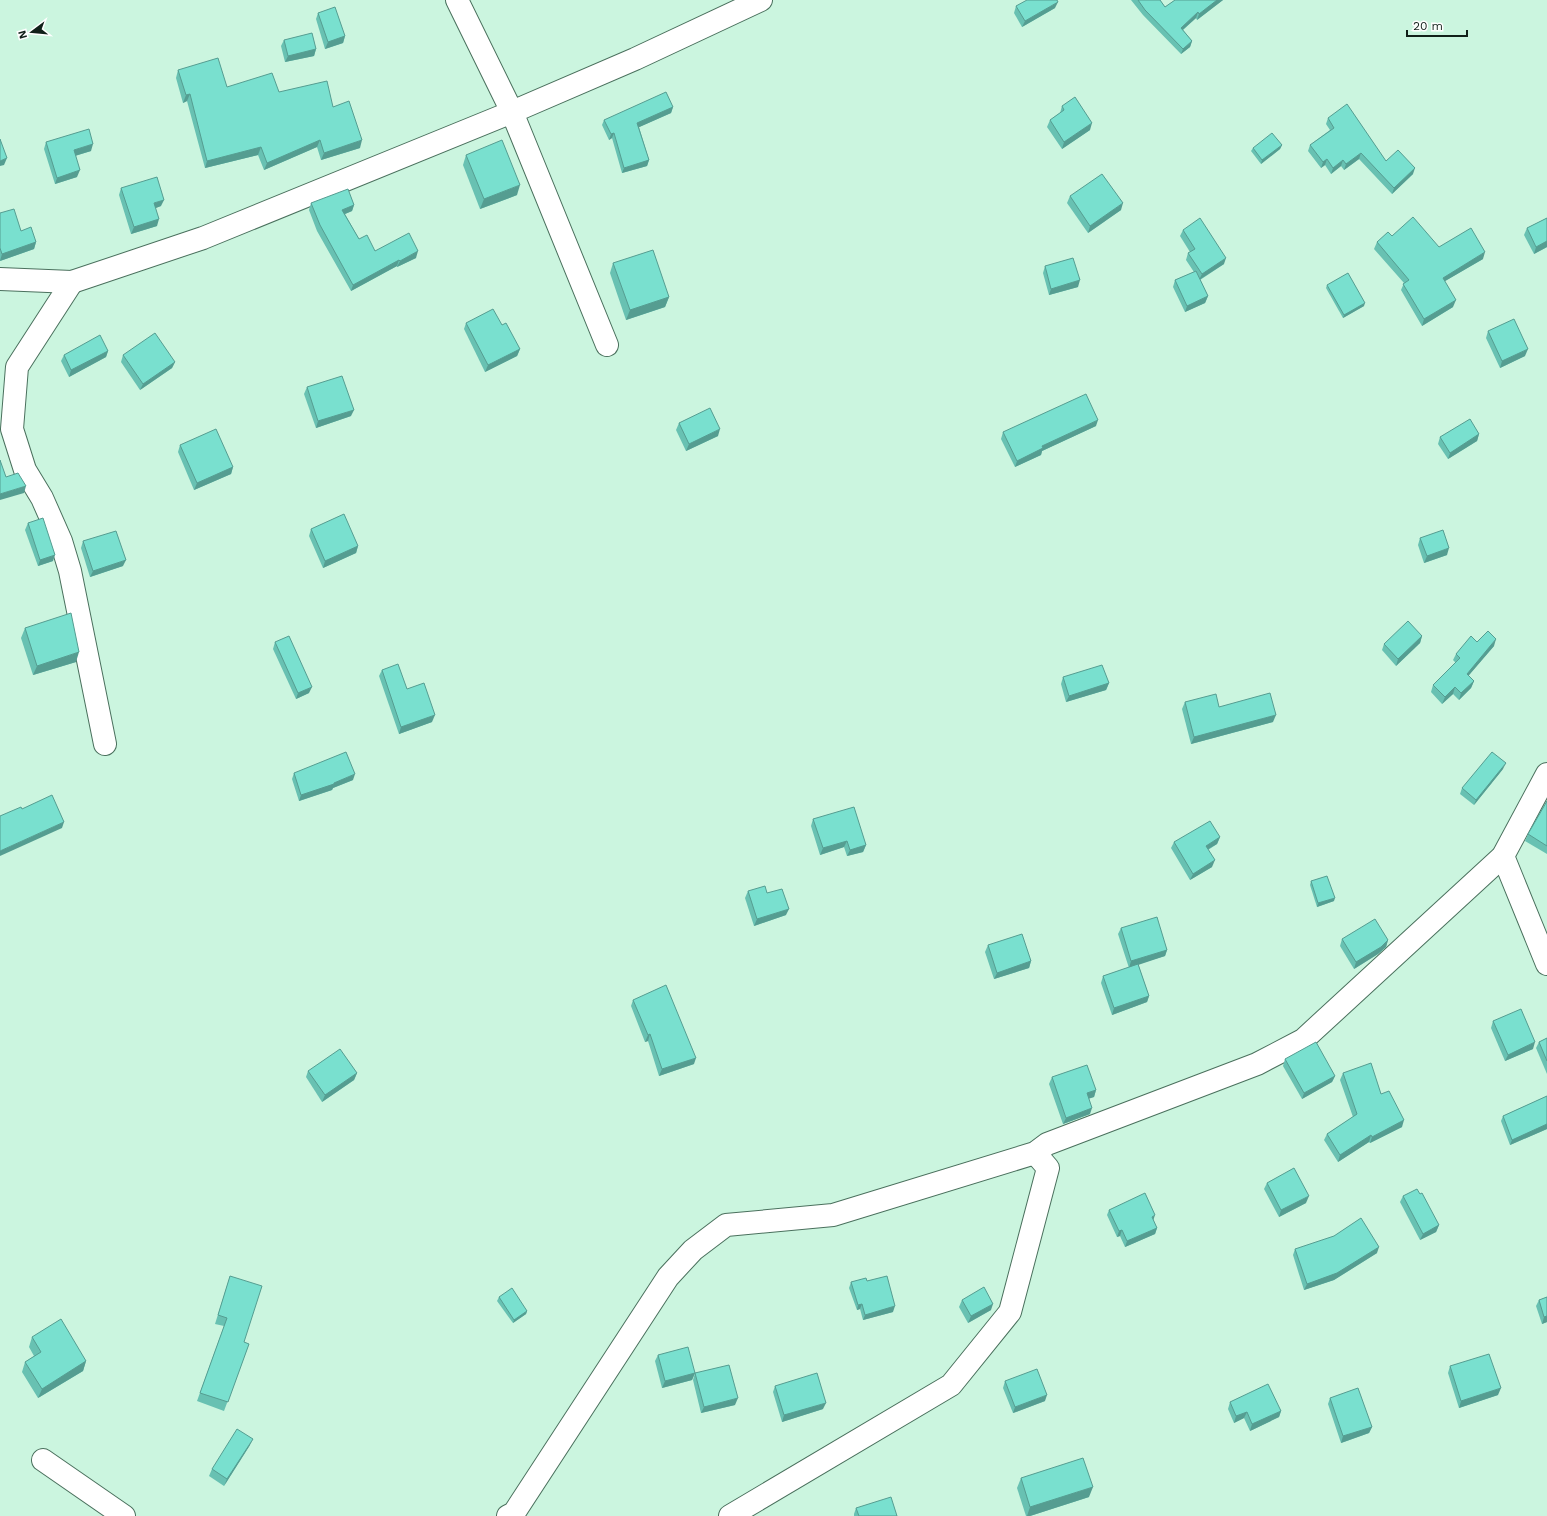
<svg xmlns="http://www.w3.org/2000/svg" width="1547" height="1516" viewBox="0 0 1547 1516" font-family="'Work Sans',sans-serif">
  <rect width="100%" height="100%" fill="#cbf5df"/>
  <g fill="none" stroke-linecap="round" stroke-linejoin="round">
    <defs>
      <g id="minor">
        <polyline points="457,0 512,112 607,345"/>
        <polyline points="0,279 72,282 203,238 512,112 635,59 761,0"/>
        <polyline points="72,282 17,367 12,429 25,470 42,498 61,541 70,571 105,744"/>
        <polyline points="1503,856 1547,964"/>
        <polyline points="43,1460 124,1516"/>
        <polyline points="508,1516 514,1513 668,1277 693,1250 726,1225 833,1215 1035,1153 1047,1144 1257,1064 1303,1040 1503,856 1547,774"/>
        <polyline points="730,1516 951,1385 1010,1312 1048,1168 1035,1153"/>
      </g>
    </defs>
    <use href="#minor" stroke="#4a705d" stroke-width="24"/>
    <use href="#minor" stroke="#fff" stroke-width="22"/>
  </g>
  <g fill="#68c1b2">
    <polygon points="1131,0 1160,0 1165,7 1175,0 1223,0 1197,20 1196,18 1183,30 1192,41 1190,47 1181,54 1143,15"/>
    <polygon points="1016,6 1055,8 1022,27 1014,13"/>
    <polygon points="318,13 345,36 343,43 325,49 316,19"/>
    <polygon points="284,40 316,49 314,56 285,62 281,46"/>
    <polygon points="178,70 227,87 279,92 333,107 360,148 321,160 317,147 264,170 258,155 205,168 187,101 183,103 176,78"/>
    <polygon points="1062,106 1090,130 1062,149 1047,127 1050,120 1060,113"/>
    <polygon points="673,107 671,113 639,127 649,160 647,166 622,173 612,138 609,140 602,125 604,120"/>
    <polygon points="1328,118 1386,161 1413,174 1392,194 1359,159 1344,170 1341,166 1331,174 1325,165 1321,168 1308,151 1310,145 1330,130 1326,124"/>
    <polygon points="46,142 91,151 75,156 77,177 55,184 44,149"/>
    <polygon points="1282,145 1280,149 1261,164 1251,151 1253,148"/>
    <polygon points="466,155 517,195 480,209 463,165"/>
    <polygon points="121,188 161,206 155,208 157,226 131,234 119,195"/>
    <polygon points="1070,196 1121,210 1088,233 1067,203"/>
    <polygon points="311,203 354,205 352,211 345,214 359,239 375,251 416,258 397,267 397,266 351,291 317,231 309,210"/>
    <polygon points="0,213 21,231 36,242 34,249 0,261"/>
    <polygon points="1547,218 1547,247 1534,254 1524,235 1527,228"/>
    <polygon points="1183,230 1224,264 1200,280 1208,296 1205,303 1185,312 1173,287 1175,280 1194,272 1186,260 1188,253 1190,252 1180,236"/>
    <polygon points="1392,236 1483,259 1445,281 1453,307 1422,326 1401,290 1404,283 1374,249 1377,242"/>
    <polygon points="613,263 669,297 665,307 626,320 610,273"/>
    <polygon points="1045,266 1078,287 1049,295 1043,273"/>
    <polygon points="1327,285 1364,306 1343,318 1326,288"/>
    <polygon points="466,323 502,325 520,349 517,356 485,372 464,329"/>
    <polygon points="1488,331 1525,356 1500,368 1486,338"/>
    <polygon points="108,351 106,357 69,377 61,361 64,355"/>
    <polygon points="123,355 175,362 172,368 140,390 121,362"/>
    <polygon points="307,387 351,416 316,428 304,394"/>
    <polygon points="679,423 718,436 686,451 676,430"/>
    <polygon points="1096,426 1042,451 1041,455 1015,467 1001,439 1003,432"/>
    <polygon points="1479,434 1477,441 1448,459 1438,444 1440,437"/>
    <polygon points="180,445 233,467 231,474 194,490 178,452"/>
    <polygon points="28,523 53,561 38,566 25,530"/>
    <polygon points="311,529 358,546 356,553 323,568 309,536"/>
    <polygon points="1420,538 1447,555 1424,563 1418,545"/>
    <polygon points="83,541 123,566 90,577 81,548"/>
    <polygon points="25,628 76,662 33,675 21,638"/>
    <polygon points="1422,636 1420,643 1396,666 1382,650 1384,644"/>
    <polygon points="275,642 309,693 296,699 273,649"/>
    <polygon points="1477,642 1494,646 1468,676 1474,681 1471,688 1459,700 1453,694 1442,704 1431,692 1433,685 1456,663 1453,660 1456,654"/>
    <polygon points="382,670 407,689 432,722 399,734 379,676"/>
    <polygon points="1063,677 1109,683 1106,690 1066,702 1061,684"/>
    <polygon points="1185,702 1219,707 1273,722 1191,744 1182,709"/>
    <polygon points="1503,769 1474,805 1460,794 1462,788"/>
    <polygon points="294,773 353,780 333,788 332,790 299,801 292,779"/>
    <polygon points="1547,801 1547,854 1525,841 1528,834"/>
    <polygon points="813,819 866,845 863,852 847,856 844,847 820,855 811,826"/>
    <polygon points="1220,837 1217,844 1208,850 1212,867 1190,880 1171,848 1174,842"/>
    <polygon points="1311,881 1334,901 1317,907 1310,885"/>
    <polygon points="748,891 767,893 786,915 754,926 745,898"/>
    <polygon points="1121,928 1167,950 1165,956 1138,964 1149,996 1147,1002 1112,1015 1101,983 1103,976 1129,968 1118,934"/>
    <polygon points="1342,939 1388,940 1386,947 1378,954 1354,969 1340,946"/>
    <polygon points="988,945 1031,961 1029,968 994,979 985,952"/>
    <polygon points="633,1000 694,1064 659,1076 648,1041 645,1042 631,1006"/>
    <polygon points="1493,1021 1533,1049 1505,1061 1491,1028"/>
    <polygon points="1547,1038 1547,1074 1536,1048 1539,1042"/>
    <polygon points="1285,1059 1335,1076 1332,1082 1302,1099 1283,1066"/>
    <polygon points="308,1071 357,1073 354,1080 322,1102 306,1077"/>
    <polygon points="1343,1073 1381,1094 1402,1127 1370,1143 1369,1142 1338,1162 1324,1140 1327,1134 1353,1117 1340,1080"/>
    <polygon points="1052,1077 1096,1090 1094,1097 1089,1098 1090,1114 1063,1124 1049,1084"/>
    <polygon points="1547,1096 1547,1129 1510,1145 1501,1121 1503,1116"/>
    <polygon points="1267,1183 1306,1203 1279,1217 1264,1189"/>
    <polygon points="1420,1194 1439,1225 1436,1232 1420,1240 1400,1202 1403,1196"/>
    <polygon points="1109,1210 1153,1221 1157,1228 1155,1234 1125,1247 1120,1236 1117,1237 1107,1215"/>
    <polygon points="1295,1249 1377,1253 1334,1280 1304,1290 1293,1255"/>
    <polygon points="230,1276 244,1342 249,1344 224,1411 197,1401 224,1326 215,1324"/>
    <polygon points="867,1281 893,1312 863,1320 860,1309 857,1310 849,1288 851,1282"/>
    <polygon points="499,1297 527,1311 526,1314 513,1323 497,1301"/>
    <polygon points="1547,1297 1547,1322 1542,1324 1536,1306 1539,1300"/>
    <polygon points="962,1300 991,1310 968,1323 959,1307"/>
    <polygon points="32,1337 86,1361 83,1371 38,1398 22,1372 25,1362 34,1356 29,1347"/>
    <polygon points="658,1355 695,1373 692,1380 662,1388 655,1361"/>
    <polygon points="1450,1366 1498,1395 1459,1408 1448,1373"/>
    <polygon points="695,1373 735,1405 701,1413 693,1380"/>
    <polygon points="1005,1381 1045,1401 1013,1413 1003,1388"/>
    <polygon points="775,1386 823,1409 782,1422 773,1392"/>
    <polygon points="1330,1398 1372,1427 1369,1433 1341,1443 1328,1404"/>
    <polygon points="1230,1402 1281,1411 1279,1417 1250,1431 1244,1418 1234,1423 1228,1409"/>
    <polygon points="250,1445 224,1486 209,1476 212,1469"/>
    <polygon points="1021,1478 1089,1497 1030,1516 1026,1516 1017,1488"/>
    <polygon points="856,1508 897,1516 854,1516 854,1514"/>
  </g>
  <g fill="#559d91">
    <polygon points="1217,0 1223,0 1197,20 1199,14"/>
    <polygon points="1058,2 1055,8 1022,27 1025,21"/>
    <polygon points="1198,12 1196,18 1179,33 1181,28"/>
    <polygon points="345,36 343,43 325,49 328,42"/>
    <polygon points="1192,41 1190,47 1181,54 1183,49"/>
    <polygon points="316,49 314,56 285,62 288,56"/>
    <polygon points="190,94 187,101 183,103 186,95"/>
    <polygon points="673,107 671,113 635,129 637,123"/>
    <polygon points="1092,123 1090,130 1062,149 1064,142"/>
    <polygon points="614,133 612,138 609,140 611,134"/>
    <polygon points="320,140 317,147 264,170 267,163"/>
    <polygon points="362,140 360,148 321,160 324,153"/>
    <polygon points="93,144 91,151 71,157 74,150"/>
    <polygon points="1282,145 1280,149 1261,164 1262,160"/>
    <polygon points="261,147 258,155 205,168 207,161"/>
    <polygon points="1361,153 1359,159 1344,170 1346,164"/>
    <polygon points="7,158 4,165 0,166 0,161"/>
    <polygon points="1327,159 1325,165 1321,168 1323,162"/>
    <polygon points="649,160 647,166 622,173 624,168"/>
    <polygon points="1343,160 1341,166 1331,174 1333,168"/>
    <polygon points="1415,168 1413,174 1392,194 1394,188"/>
    <polygon points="80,170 77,177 55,184 57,178"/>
    <polygon points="520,185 517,195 480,209 484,199"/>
    <polygon points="164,200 161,206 151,210 154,203"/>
    <polygon points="1123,203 1121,210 1088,233 1090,226"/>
    <polygon points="354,205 352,211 340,216 342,210"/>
    <polygon points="159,219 157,226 131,234 134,227"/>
    <polygon points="1547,241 1547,247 1534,254 1536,247"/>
    <polygon points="36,242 34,249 0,261 2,254"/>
    <polygon points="418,251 416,258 397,267 400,261"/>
    <polygon points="1485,252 1483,259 1440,284 1443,278"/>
    <polygon points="1226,258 1224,264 1199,280 1202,274"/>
    <polygon points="399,260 397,266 351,291 353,285"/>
    <polygon points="1080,280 1078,287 1049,295 1051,289"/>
    <polygon points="1208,296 1205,303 1185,312 1187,306"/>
    <polygon points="669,297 665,307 626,320 630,310"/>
    <polygon points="1456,300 1453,307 1422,326 1424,319"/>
    <polygon points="1365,303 1364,306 1343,318 1344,315"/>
    <polygon points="520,349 517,356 485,372 488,365"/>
    <polygon points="1528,349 1525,356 1500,368 1502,361"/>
    <polygon points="108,351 106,357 69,377 71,370"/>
    <polygon points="175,362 172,368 140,390 143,384"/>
    <polygon points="354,410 351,416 316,428 318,421"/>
    <polygon points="1098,420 1096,426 1042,451 1041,455 1015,467 1017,461 1042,446"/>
    <polygon points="720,429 718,436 686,451 689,444"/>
    <polygon points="1479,434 1477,441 1448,459 1450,453"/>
    <polygon points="233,467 231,474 194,490 197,483"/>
    <polygon points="26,486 24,493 0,500 0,494"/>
    <polygon points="358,546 356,553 323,568 325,561"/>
    <polygon points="1449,548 1447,555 1424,563 1427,556"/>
    <polygon points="55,555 53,561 38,566 40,560"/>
    <polygon points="126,560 123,566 90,577 93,571"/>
    <polygon points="1422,636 1420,643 1396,666 1398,659"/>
    <polygon points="1496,639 1494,646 1464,681 1467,674"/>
    <polygon points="79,652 76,662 33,675 37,666"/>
    <polygon points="1474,681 1471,688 1459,700 1461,693"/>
    <polygon points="1109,683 1106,690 1066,702 1069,696"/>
    <polygon points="312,687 309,693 296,699 298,693"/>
    <polygon points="1455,687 1453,694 1442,704 1445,697"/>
    <polygon points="435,715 432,722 399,734 401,727"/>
    <polygon points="1276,715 1273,722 1191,744 1194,737"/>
    <polygon points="1506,763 1503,769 1474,805 1476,800"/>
    <polygon points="355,774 353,780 333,788 332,790 299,801 301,795 334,783"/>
    <polygon points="64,822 62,828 0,856 0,851"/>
    <polygon points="1220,837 1217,844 1203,852 1206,846"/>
    <polygon points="847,841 844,847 820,855 823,848"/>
    <polygon points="866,845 863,852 847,856 850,850"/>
    <polygon points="1215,860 1212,867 1190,880 1193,874"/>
    <polygon points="1335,898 1334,901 1317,907 1318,903"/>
    <polygon points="789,909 786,915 754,926 757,919"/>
    <polygon points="1388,940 1386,947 1378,954 1354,969 1356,962"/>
    <polygon points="1167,950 1165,956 1129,968 1131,961"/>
    <polygon points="1031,961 1029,968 994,979 997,973"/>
    <polygon points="1149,996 1147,1002 1112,1015 1114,1008"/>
    <polygon points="650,1034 648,1041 645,1042 648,1035"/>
    <polygon points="1535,1042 1533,1049 1505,1061 1508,1055"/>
    <polygon points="696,1058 694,1064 659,1076 662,1069"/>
    <polygon points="357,1073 354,1080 322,1102 325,1095"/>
    <polygon points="1335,1076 1332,1082 1302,1099 1304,1093"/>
    <polygon points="1096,1090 1094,1097 1085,1100 1087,1093"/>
    <polygon points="1092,1108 1090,1114 1063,1124 1066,1118"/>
    <polygon points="1404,1120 1402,1127 1370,1143 1372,1137"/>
    <polygon points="1547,1124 1547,1129 1510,1145 1512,1140"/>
    <polygon points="1371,1135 1369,1142 1338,1162 1340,1155"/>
    <polygon points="1309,1196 1306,1203 1279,1217 1281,1210"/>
    <polygon points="1155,1215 1153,1221 1152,1217"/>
    <polygon points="1439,1225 1436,1232 1420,1240 1423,1234"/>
    <polygon points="1157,1228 1155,1234 1125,1247 1127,1241"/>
    <polygon points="1122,1230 1120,1236 1117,1237 1119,1231"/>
    <polygon points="1379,1247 1377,1253 1334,1280 1304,1290 1307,1284"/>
    <polygon points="862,1304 860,1309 857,1310 858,1305"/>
    <polygon points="993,1304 991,1310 968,1323 971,1316"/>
    <polygon points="895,1306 893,1312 863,1320 865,1315"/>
    <polygon points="527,1311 526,1314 513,1323 514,1320"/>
    <polygon points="1547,1316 1547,1322 1542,1324 1544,1317"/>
    <polygon points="86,1361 83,1371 38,1398 42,1389"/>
    <polygon points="695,1373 692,1380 662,1388 665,1381"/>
    <polygon points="1501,1388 1498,1395 1459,1408 1461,1401"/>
    <polygon points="1047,1395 1045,1401 1013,1413 1015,1407"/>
    <polygon points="738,1398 735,1405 701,1413 704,1407"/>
    <polygon points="826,1403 823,1409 782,1422 784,1415"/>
    <polygon points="1281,1411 1279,1417 1250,1431 1252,1424"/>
    <polygon points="1247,1412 1244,1418 1234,1423 1236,1416"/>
    <polygon points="1372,1427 1369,1433 1341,1443 1343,1436"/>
    <polygon points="253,1439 250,1445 224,1486 227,1479"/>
    <polygon points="1093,1487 1089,1497 1030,1516 1027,1516 1030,1507"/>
  </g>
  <g fill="#79e0cf" stroke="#559d91">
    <polygon points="1027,0 1057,0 1058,2 1025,21 1016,6"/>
    <polygon points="1138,0 1160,0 1165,7 1175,0 1217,0 1199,14 1198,12 1181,28 1192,41 1183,49 1145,10"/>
    <polygon points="335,7 345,36 328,42 318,13"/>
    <polygon points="312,33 316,49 288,56 284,40"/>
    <polygon points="218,58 227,87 272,73 279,92 327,81 333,107 349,101 362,140 324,153 320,140 267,163 261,147 207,161 190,94 186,95 178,70"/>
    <polygon points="666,92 673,107 637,123 649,160 624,168 614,133 611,134 604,120"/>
    <polygon points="1075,97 1092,123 1064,142 1050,120 1064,110 1062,106"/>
    <polygon points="1347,104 1386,161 1398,150 1415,168 1394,188 1361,153 1346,164 1343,160 1333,168 1327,159 1323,162 1310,145 1334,128 1328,118"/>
    <polygon points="89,129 93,144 74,150 80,170 57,178 46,142"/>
    <polygon points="1272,133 1282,145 1262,160 1253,148"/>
    <polygon points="0,139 7,158 0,161"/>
    <polygon points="502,140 520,185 484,199 466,155"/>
    <polygon points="1102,174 1123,203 1090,226 1070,196"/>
    <polygon points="157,177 164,200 154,203 159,219 134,227 121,188"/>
    <polygon points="348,189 354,205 342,210 359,239 367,235 375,251 409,233 418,251 400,261 399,260 353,285 320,225 311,203"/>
    <polygon points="14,209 21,231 31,227 36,242 2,254 0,248 0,213"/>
    <polygon points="1413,217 1439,247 1471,228 1485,252 1443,278 1456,300 1424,319 1403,284 1409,280 1377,242 1388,232 1392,236"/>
    <polygon points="1200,218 1226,258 1202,274 1188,253 1195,249 1183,230"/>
    <polygon points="1547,218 1547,241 1536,247 1527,228"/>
    <polygon points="653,250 669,297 630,310 613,263"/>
    <polygon points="1073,258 1080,280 1051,289 1045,266"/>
    <polygon points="1196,271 1208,296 1187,306 1175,280"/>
    <polygon points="1348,273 1365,303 1344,315 1327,285"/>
    <polygon points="493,309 502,325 506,323 520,349 488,365 466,323"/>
    <polygon points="1514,319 1528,349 1502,361 1488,331"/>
    <polygon points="155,333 175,362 143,384 123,355"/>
    <polygon points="100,335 108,351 71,370 64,355"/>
    <polygon points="342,376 354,410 318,421 307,387"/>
    <polygon points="1086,394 1098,420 1042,446 1043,448 1017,461 1003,432"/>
    <polygon points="710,408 720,429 689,444 679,423"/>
    <polygon points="1470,419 1479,434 1450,453 1440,437"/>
    <polygon points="216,429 233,467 197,483 180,445"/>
    <polygon points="0,460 6,477 18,473 26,486 0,494"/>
    <polygon points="344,514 358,546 325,561 311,529"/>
    <polygon points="43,518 55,555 40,560 28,523"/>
    <polygon points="1443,530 1449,548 1427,556 1420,538"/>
    <polygon points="116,531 126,560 93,571 83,541"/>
    <polygon points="71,613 79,652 37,666 25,628"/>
    <polygon points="1408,621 1422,636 1398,659 1384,644"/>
    <polygon points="1488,631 1496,639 1467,674 1474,681 1461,693 1455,687 1445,697 1433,685 1460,658 1456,654 1471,636 1477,642"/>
    <polygon points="289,636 312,687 298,693 275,642"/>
    <polygon points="398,664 407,689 424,683 435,715 401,727 382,670"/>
    <polygon points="1102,665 1109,683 1069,696 1063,677"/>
    <polygon points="1270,693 1276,715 1194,737 1185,702 1216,694 1219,707"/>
    <polygon points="346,752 355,774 334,783 334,784 301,795 294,773"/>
    <polygon points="1492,752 1506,763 1476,800 1462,788"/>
    <polygon points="52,795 64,822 0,851 0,816 21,807 22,809"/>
    <polygon points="1547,801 1547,846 1528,834"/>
    <polygon points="854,807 866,845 850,850 847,841 823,848 813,819"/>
    <polygon points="1210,821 1220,837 1206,846 1215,860 1193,874 1174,842"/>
    <polygon points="1327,876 1335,898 1318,903 1311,881"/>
    <polygon points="765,886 767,893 782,889 789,909 757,919 748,891"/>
    <polygon points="1157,917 1167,950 1131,961 1121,928"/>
    <polygon points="1375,919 1388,940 1381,947 1356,962 1342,939"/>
    <polygon points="1022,934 1031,961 997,973 988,945"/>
    <polygon points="1138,964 1149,996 1114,1008 1103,976"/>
    <polygon points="666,985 696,1058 662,1069 650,1034 648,1035 633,1000"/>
    <polygon points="1521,1009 1535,1042 1508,1055 1493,1021"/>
    <polygon points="1547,1038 1547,1061 1539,1042"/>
    <polygon points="1316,1042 1335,1076 1304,1093 1285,1059"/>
    <polygon points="340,1049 357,1073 325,1095 308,1071"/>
    <polygon points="1371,1063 1381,1094 1389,1091 1404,1120 1372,1137 1371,1135 1340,1155 1327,1134 1357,1114 1343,1073"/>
    <polygon points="1087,1065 1096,1090 1087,1093 1092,1108 1066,1118 1052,1077"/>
    <polygon points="1547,1096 1547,1124 1512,1140 1503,1116"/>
    <polygon points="1294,1168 1309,1196 1281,1210 1267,1183"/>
    <polygon points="1417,1189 1420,1194 1422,1193 1439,1225 1423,1234 1403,1196"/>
    <polygon points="1145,1193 1155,1215 1152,1217 1157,1228 1127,1241 1122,1230 1119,1231 1109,1210"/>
    <polygon points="1361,1218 1379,1247 1337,1273 1307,1284 1295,1249 1334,1236"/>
    <polygon points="230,1276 262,1286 244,1342 249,1344 228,1402 200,1393 227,1318 218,1315"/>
    <polygon points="887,1276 895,1306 865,1315 862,1304 858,1305 851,1282 866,1278 867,1281"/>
    <polygon points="984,1287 993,1304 971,1316 962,1300"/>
    <polygon points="512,1288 527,1311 514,1320 499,1297"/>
    <polygon points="1547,1297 1547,1316 1544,1317 1539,1300"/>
    <polygon points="61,1319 86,1361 42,1389 25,1362 41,1352 32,1337"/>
    <polygon points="688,1347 695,1373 665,1381 658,1355"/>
    <polygon points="1489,1354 1501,1388 1461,1401 1450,1366"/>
    <polygon points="729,1365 738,1398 704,1407 695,1373"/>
    <polygon points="1037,1369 1047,1395 1015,1407 1005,1381"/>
    <polygon points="817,1373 826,1403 784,1415 775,1386"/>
    <polygon points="1268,1384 1281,1411 1252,1424 1247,1412 1236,1416 1230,1402"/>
    <polygon points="1358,1388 1372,1427 1343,1436 1330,1398"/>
    <polygon points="237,1429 253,1439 227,1479 212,1469"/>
    <polygon points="1083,1458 1093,1487 1030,1507 1021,1478"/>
    <polygon points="891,1497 897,1516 859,1516 856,1508"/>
  </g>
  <g transform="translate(32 32) rotate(254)" stroke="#ffffff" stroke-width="3" paint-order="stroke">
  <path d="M0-3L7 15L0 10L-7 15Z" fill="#112019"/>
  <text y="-6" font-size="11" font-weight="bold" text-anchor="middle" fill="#112019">N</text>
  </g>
  <path d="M1407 30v6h60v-6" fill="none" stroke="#112019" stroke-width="2"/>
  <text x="1413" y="30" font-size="12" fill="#112019" stroke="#ffffff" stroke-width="3" paint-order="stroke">20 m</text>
</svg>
